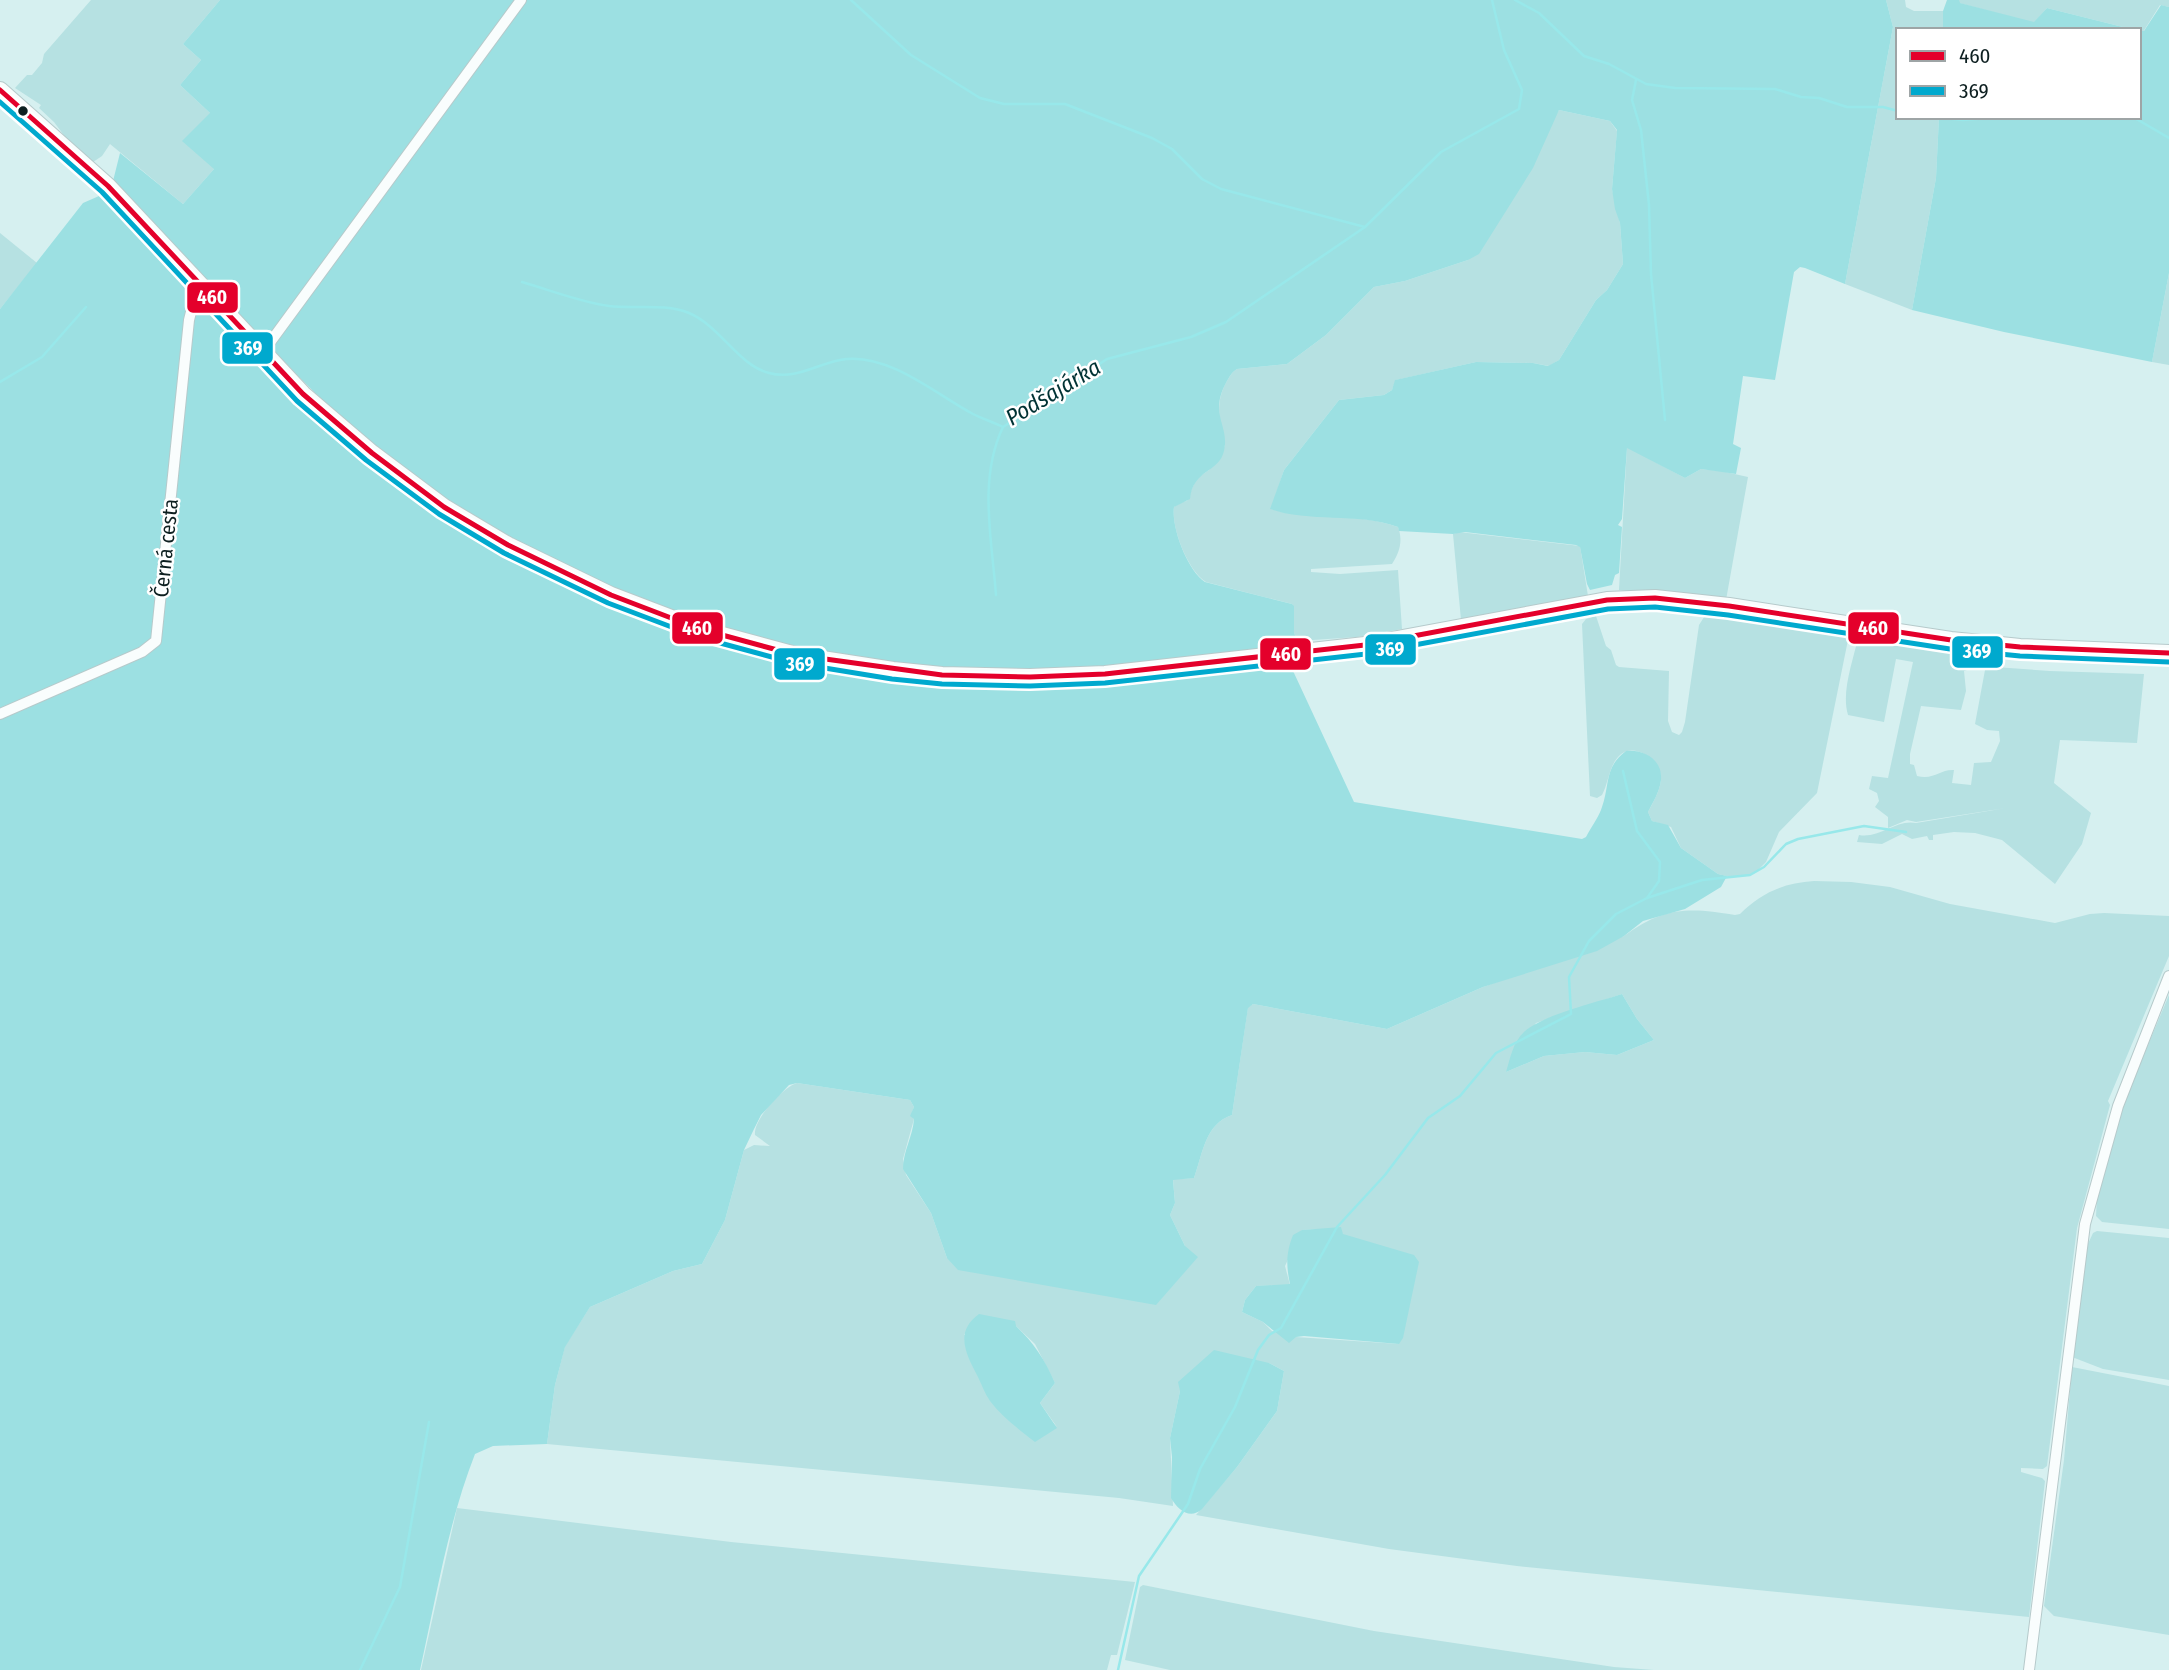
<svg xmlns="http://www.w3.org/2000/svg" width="2169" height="1670" viewBox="0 0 2169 1670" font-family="'Fira Sans Condensed',sans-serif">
  <rect width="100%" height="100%" fill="#d6f0f0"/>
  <g fill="#b6e1e2" fill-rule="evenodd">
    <polygon points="91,0 220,0 183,44 201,60 180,85 210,113 214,169 183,204 110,144 102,156 93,162 66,138 54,122 39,108 41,105 15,88 27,75 32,75 42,63 44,54"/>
    <polygon points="1886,0 1905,0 1906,7 1914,11 1943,11 1943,30 1898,30 1898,117 1939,117 1936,178 1912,310 1845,284 1893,27"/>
    <polygon points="1959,0 2169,0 2169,7 2160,5 2143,32 2047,8 2034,23 1959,3"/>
    <path d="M1559,110L1610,121L1617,131L1612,189L1620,223L1623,264L1607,290L1596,300L1559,360L1549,366L1533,363L1476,362L1396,380L1392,390L1384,395L1339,400L1284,470L1271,509C1311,521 1357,512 1398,527C1403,540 1400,552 1392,564L1311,569V572L1340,574L1398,570L1402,629L1357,637L1298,641L1294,633V607L1292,604L1206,582C1188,571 1171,528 1174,507L1180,502L1187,501L1196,479L1209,470L1225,446C1220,423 1214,403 1227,381C1230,376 1232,372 1237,369L1287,364L1326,335L1374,287L1405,281L1468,260Z"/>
    <polygon points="0,233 37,263 0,309"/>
    <polygon points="2169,273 2169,365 2152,362"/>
    <polygon points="1627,447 1685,478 1701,469 1721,471 1748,477 1726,600 1619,590"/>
    <polygon points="1459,532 1580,546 1588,596 1461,620 1453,534"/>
    <path d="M1706,614C1728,615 1838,627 1848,640L1817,793L1779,832L1766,862L1755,873L1744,876L1731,877L1718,874L1681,848L1671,827L1652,821L1648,812C1653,802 1662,788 1661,776C1660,760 1634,742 1620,755C1609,765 1609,782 1602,795L1597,798L1590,796L1582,624L1586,619L1596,616L1606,646L1611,650L1616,665L1619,667L1669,671L1668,721L1672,732L1679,735L1682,732L1685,722L1699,625Z"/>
    <path d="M1863,637L1979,652L1977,663L1971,664L1970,669L1964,671L1966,691L1961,710L1921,706L1910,754V764L1914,765L1917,776C1935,780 1940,769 1954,770L1952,783L1971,785L1974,763L1991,762L2000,741L1999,731L1987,730L1975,724L1985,670L1995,667L2050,671L2144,674L2137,743L2060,740L2054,783L2091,813L2082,844L2055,884L2002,840L1975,833L1954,832L1933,835V840H1929L1927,836L1912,839L1902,834L1882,844L1857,842L1859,835C1879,839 1896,819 1916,823L2006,808L1916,822L1907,820L1888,828V817L1875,807L1879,801L1877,793L1869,789L1872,776L1888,778L1913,662L1896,659L1884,722L1848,715C1841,692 1853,661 1858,638Z"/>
    <path d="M1814,881L1851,882L1890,887L1950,904L2055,923L2090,914L2104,913L2169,916V956L2108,1101L2110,1105L2077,1228L2047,1466L2043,1469L2021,1468V1472L2042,1478L2045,1481L2029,1617L1517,1566L1389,1549L1196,1515L1237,1467L1277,1411L1284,1371L1269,1363L1180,1391L1170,1438L1173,1506L1119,1498L547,1444L555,1385L565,1346L590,1307L673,1271L702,1264L725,1220L744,1150L754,1145L770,1146L755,1135C753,1120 783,1087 797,1083L910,1100L914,1107L912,1113L914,1119L903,1159L906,1175L931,1213L947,1258L1185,1246L1170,1215L1175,1203L1173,1179L1194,1178C1203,1153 1205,1124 1232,1115L1248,1007L1253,1004L1387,1029L1483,987L1624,936C1663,907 1689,907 1735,915L1740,914C1761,893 1783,883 1814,881ZM1622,994L1637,1019L1654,1040L1617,1055L1585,1052L1544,1056L1506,1072L1536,1023ZM1322,1229H1335L1343,1234L1399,1344L1296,1337L1272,1331L1263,1322L1242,1312L1245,1300L1256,1286L1290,1285L1285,1266L1302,1230ZM1016,1326L1035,1344L1055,1383L1040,1403L1057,1427L964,1334Z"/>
    <polygon points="2169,995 2169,1229 2102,1222 2096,1216 2097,1198 2124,1102"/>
    <polygon points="2097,1231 2169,1238 2169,1380 2103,1369 2072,1357 2086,1248 2093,1233"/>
    <polygon points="2072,1367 2169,1386 2169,1635 2054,1616 2044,1606 2064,1460"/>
    <polygon points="457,1508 731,1542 1135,1582 1117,1655 1111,1655 1107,1670 421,1670"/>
    <polygon points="1143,1585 1374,1631 1614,1667 1654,1670 1170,1670 1125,1660 1140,1587"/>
  </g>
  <g fill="#9ce0e2">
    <path d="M220,0H1886L1893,27L1845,284L1805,268L1800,267L1794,272L1775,380L1743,376L1733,444L1741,448L1736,474L1701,469L1685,478L1627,448L1622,519L1618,525L1622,527L1619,573L1615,575L1612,585L1590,590L1587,584L1580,547L1576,545L1465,532L1453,534L1399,531L1398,527C1357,512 1309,523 1270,509L1284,470L1339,400L1384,395L1392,390L1395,380L1476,362L1533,363L1548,366L1559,360L1596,300L1607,290L1623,264L1620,223L1615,209L1612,189L1617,130L1610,121L1559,110L1533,168L1479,254L1468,260L1405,281L1374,287L1326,335L1287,364L1237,369C1232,372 1230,376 1227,381C1208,415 1230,425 1224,451C1219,473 1193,469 1190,499L1174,507C1171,528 1188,571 1205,582L1292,604L1294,606V633L1298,641L1290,646C1203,656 1116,669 1029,669C951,669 871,665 795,647C644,611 500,545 378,449C329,410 286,364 243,318C199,273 156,227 113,181L120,153L183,204L214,169L182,141L210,113L180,85L201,60L183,44Z"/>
    <polygon points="1947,0 1959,0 1960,3 2034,22 2047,8 2135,30 1943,30 1943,11"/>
    <polygon points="2161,5 2169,7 2169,273 2152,362 2004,332 1912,310 1936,178 1939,117 2139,117 2139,31 2144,31"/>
    <path d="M99,196L106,197L119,208L298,399L368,459L608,602L655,621L697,636L941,682L1030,684L1286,661L1294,673L1354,802L1582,839L1586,837C1591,827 1599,817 1602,807C1610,785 1604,767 1626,751C1644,749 1663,760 1661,780C1660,791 1653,802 1648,812L1652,821L1668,825L1681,848L1718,874L1727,876L1721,887L1685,909L1643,921L1624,936L1597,951L1483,987L1387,1029L1253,1004L1248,1008L1232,1115C1205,1124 1203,1153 1194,1178L1173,1180L1175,1203L1170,1215L1185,1246L1198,1257L1156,1305L958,1270L947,1258L931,1213L903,1169C903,1151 913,1136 914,1119L910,1116L914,1107L910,1100L797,1083L789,1085L761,1115L754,1129L744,1150L725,1220L702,1264L673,1271L590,1307L565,1347L555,1385L547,1444L493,1446L475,1454C448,1523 436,1598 420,1670H0V309L83,203Z"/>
    <path d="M1622,994L1637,1019L1654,1040L1617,1055L1585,1052L1544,1056L1506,1072C1510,1059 1513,1042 1524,1032C1542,1015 1598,1002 1622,994Z"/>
    <path d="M1341,1227L1343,1234L1414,1255L1419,1262L1403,1338L1399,1344L1304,1336L1296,1337L1289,1343L1263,1322L1242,1312L1245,1300L1256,1286L1290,1284C1286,1265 1286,1253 1293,1235L1302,1230Z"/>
    <path d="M979,1314L1015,1321L1016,1326C1034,1343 1045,1360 1055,1383L1040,1403L1057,1428L1035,1442C1020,1430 1002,1417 990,1401C985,1394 982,1385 978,1377C966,1354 954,1332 979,1314Z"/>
    <path d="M1214,1350L1269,1363L1284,1371L1277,1411L1237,1467L1202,1509C1190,1520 1178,1510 1171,1498L1172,1457L1170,1438L1180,1391L1178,1382Z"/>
  </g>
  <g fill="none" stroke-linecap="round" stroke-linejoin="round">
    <g stroke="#98e8ea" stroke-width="2.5">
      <polyline points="851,0 911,55 980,98 1004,104 1065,104 1152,138 1172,149 1202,179 1221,189 1365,227"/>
      <polyline points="1515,0 1539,13 1584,56 1609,64 1646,84 1675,88 1775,89 1801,97 1819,98 1847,107 1883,107 1898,111"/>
      <polyline points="1636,80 1632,100 1641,130 1649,205 1651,274 1665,420"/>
      <polyline points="1935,117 1963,120 2000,117"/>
      <polyline points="2133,117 2169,138"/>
      <path d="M522,282C550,290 580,302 609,306C635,309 665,303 689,313C720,326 738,365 769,373C797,381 821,361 847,359C891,355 937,395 973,414C983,419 993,422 1003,427L1107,359L1191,337L1226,322L1365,227L1441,152L1519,109L1522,90L1504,50L1492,0"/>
      <polyline points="0,382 42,357 86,307"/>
      <path d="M996,595C992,540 978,479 1003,427"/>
      <polyline points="1623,771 1637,831 1660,862 1659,881 1647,898"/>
      <polyline points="360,1670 400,1587 429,1422"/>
      <polyline points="1118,1670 1139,1576 1188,1504 1200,1469 1235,1407 1258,1350 1269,1335 1281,1328 1337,1227 1385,1175 1428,1118 1460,1096 1496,1053 1571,1014 1569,977 1589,941 1616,914 1647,898 1702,880 1750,875 1764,867 1786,844 1798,839 1864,826 1906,832"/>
    </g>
    <defs>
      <g id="street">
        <polyline points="263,352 521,0"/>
        <polyline points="0,714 142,652 156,641 189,320 193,304 202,286"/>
        <polyline points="2029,1670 2085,1224 2118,1106 2169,976"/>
      </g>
      <polyline id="secondary" points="0,90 108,186 303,394 372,453 444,507 508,545 611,595 700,629 796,655 893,670 942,675 1030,677 1105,674 1365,645 1607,600 1655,598 1729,606 1951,640 2020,647 2169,653"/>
    </defs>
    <use href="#street" stroke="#b6cacb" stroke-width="12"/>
    <use href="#secondary" stroke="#b6cacb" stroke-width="18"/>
    <use href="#street" stroke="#f9fdfd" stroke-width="10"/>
    <use href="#secondary" stroke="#f9fdfd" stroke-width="16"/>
    <defs>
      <polyline id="bus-1" points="0,90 108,186 303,394 372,453 444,507 508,545 611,595 700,629 796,655 942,675 1030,677 1105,674 1365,645 1607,600 1655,598 1729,606 1951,640 2020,647 2169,653"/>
      <polyline id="bus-2" points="0,102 102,192 297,401 366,460 439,514 504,553 608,603 698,637 794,663 892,679 942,684 1030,686 1105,683 1366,654 1608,609 1655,607 1728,615 1950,649 2020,656 2169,662"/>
    </defs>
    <use href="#bus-1" stroke="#fff" stroke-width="10"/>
    <use href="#bus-2" stroke="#fff" stroke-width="10"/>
    <use href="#bus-1" stroke="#e4002b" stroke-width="5"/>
    <use href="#bus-2" stroke="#00a9ce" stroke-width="5"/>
  </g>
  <circle fill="#0d1f20" stroke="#fff" stroke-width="2.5" cx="23" cy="111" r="6"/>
  <g text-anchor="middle" stroke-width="5" stroke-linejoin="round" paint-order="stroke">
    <g font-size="21" fill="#0d1f20" stroke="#fff">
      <text transform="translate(166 548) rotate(-84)" y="7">Černá cesta</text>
    </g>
    <g font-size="23" font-style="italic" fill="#003234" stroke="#fff">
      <text transform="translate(1053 392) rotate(-31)" y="8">Podšajárka</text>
    </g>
  </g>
  <g stroke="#fff" stroke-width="2.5">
    <rect x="186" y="281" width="53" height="33" rx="7" fill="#e4002b"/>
    <rect x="221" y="331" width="53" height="34" rx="7" fill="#00a9ce"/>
    <rect x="671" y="611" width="53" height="34" rx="7" fill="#e4002b"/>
    <rect x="1847" y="611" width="53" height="34" rx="7" fill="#e4002b"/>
    <rect x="1364" y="633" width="53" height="33" rx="7" fill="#00a9ce"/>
    <rect x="1951" y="635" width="53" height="34" rx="7" fill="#00a9ce"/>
    <rect x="1259" y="637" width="53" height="34" rx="7" fill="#e4002b"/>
    <rect x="773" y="647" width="53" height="34" rx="7" fill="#00a9ce"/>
  </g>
  <g font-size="19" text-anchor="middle" font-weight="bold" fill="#fff">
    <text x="212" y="304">460</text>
    <text x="248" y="355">369</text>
    <text x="697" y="635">460</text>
    <text x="1873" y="635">460</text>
    <text x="1390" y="656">369</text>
    <text x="1977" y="658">369</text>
    <text x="1286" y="661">460</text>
    <text x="800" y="671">369</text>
  </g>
  <rect x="1896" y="28" width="245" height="91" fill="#ffffff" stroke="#9ea5a6" stroke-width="2"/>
  <rect x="1910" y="51" width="35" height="10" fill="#e4002b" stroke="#9ea5a6" stroke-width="2"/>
  <text x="1959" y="63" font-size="21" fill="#0d1f20">460</text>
  <rect x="1910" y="86" width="35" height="10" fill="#00a9ce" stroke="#9ea5a6" stroke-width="2"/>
  <text x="1959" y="98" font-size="21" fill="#0d1f20">369</text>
</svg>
